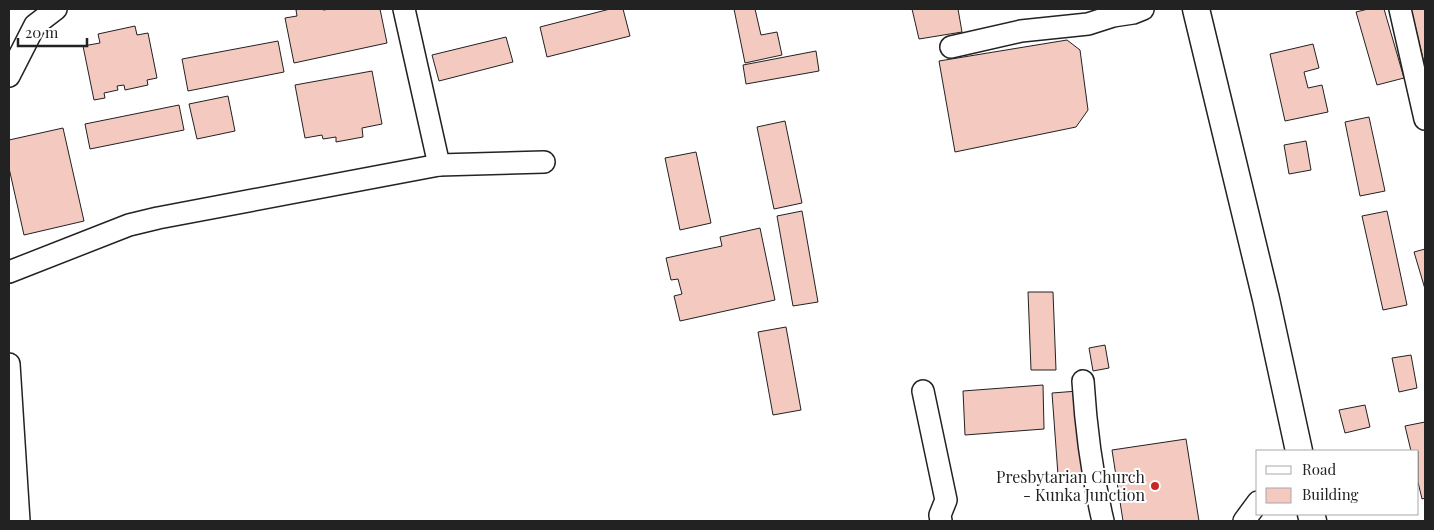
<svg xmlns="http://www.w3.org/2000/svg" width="1434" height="530" viewBox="0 0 1434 530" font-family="'Playfair Display',serif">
  <rect width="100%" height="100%" fill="#fff"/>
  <g fill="#f3c9c0" stroke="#222">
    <polygon points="300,9 323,9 323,10 331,9 380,9 387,43 294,63 285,18 297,16 296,10"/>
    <polygon points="610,9 623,9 630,36 547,57 540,27"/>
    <polygon points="734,9 755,9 761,35 777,32 782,55 745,63"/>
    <polygon points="912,9 958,9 962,32 919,39"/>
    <polygon points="1368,9 1384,9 1404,78 1377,85 1356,12"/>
    <polygon points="1411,9 1425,9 1425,67"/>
    <polygon points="135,26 137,35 148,33 157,78 147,80 148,85 125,90 124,85 117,86 118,90 104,93 105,98 94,100 83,46 100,43 98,34"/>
    <polygon points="506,37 513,62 439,81 432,55"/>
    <polygon points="1067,40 1080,50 1088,110 1076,127 955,152 939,61"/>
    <polygon points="278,41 284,72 188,91 182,59"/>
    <polygon points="1313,44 1319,68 1304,72 1308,88 1322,85 1328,112 1285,121 1270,54"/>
    <polygon points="816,51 819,71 746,84 743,65"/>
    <polygon points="372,71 382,124 362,128 363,137 336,142 336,137 323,139 322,135 305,138 295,85"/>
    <polygon points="228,96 235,131 197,139 189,104"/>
    <polygon points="179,105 184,130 90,149 85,124"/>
    <polygon points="1369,117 1385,191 1360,196 1345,122"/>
    <polygon points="785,121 802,203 774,209 757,127"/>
    <polygon points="63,128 84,221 24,235 9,168 9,140"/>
    <polygon points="1306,141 1311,170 1289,174 1284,145"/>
    <polygon points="696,152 711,223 680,230 665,158"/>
    <polygon points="802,211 818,302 793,306 777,216"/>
    <polygon points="1387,211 1407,305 1383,310 1362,216"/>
    <polygon points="760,228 775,300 680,321 674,296 682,294 678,279 671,280 666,258 722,246 720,237"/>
    <polygon points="1425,249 1425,289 1414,252"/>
    <polygon points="1028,292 1053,292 1056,370 1031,370"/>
    <polygon points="786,327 801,410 773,415 758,332"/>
    <polygon points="1105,345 1109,368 1093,371 1089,348"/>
    <polygon points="1411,355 1417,388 1399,392 1392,358"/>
    <polygon points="1043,385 1044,429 965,435 963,391"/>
    <polygon points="1078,391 1084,473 1058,475 1052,393"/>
    <polygon points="1365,405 1370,427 1345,433 1339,410"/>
    <polygon points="1425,422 1425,498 1422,499 1418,482 1418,451 1411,451 1405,426"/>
    <polygon points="1186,439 1199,521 1123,521 1112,450"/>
  </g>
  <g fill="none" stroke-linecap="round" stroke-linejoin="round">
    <defs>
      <g id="minor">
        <polyline points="404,9 439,165"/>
        <polyline points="1400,9 1425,119"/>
        <polyline points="951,47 1021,31 1088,24 1113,16 1133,13 1143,9"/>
        <polyline points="9,76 35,25 56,9"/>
        <polyline points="9,272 129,225 158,218 439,165 544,162"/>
        <polyline points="9,364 19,521"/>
        <path d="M1083,381C1086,429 1092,475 1103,521"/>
        <polyline points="923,391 946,500 940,515 941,521"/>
        <polyline points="1244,521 1258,502"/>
      </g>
      <g id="tertiary">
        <polyline points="1196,9 1266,299 1299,451"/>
        <polyline points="1311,514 1313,521"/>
      </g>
    </defs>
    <use href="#minor" stroke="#222" stroke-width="24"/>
    <use href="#tertiary" stroke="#222" stroke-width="29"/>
    <use href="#minor" stroke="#fff" stroke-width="21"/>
    <use href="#tertiary" stroke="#fff" stroke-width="26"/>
  </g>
  <circle fill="#c62828" stroke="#fff" stroke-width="2" cx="1155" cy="486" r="5"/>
  <g text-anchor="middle" stroke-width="4" stroke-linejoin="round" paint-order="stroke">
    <g font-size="16" fill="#222" stroke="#fff" text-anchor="end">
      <text x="1145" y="483">Presbytarian Church<tspan x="1145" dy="18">- Kunka Junction</tspan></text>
    </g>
  </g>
  <rect width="1434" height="530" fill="none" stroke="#222222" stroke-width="20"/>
  <rect x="1256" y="450" width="162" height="65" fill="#ffffff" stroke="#a7a7a7"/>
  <rect x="1266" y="466" width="25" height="8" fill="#ffffff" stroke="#a7a7a7"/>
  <text x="1302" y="475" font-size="15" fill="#222222">Road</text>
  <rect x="1266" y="488" width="25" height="15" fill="#f3c9c0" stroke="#a7a7a7"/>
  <text x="1302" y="500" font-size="15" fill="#222222">Building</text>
  <path d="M18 38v8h69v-8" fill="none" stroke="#222222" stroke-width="2.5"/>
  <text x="25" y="38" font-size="15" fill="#222222" stroke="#ffffff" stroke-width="4" paint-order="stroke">20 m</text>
</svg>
